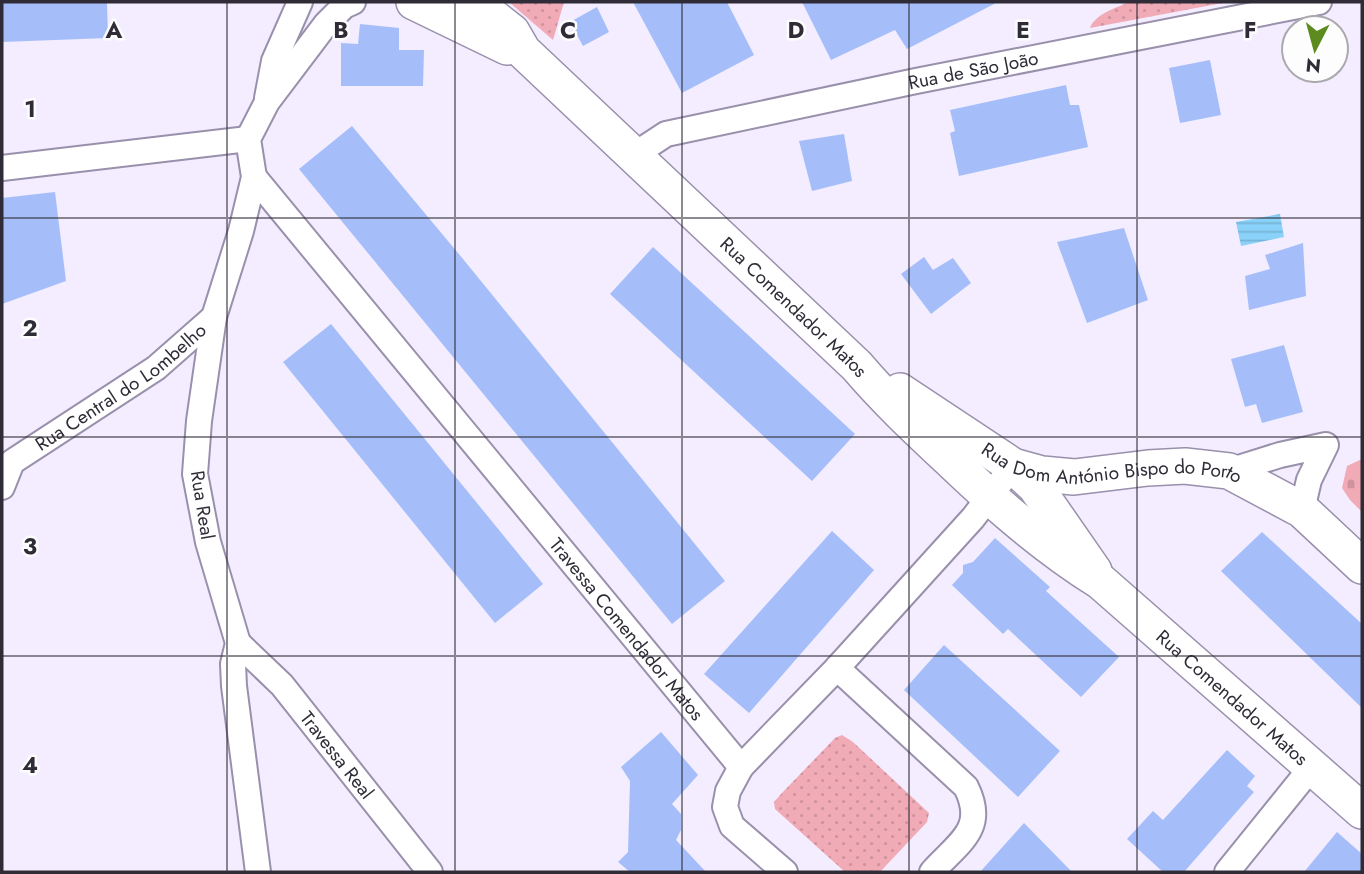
<svg xmlns="http://www.w3.org/2000/svg" width="1364" height="874" viewBox="0 0 1364 874" font-family="Jost,sans-serif">
  <defs>
    <pattern id="grass-dots" width="8" height="8" patternUnits="userSpaceOnUse" patternTransform="scale(1.75)"><rect width="8" height="8" fill="#f1abb6"/><path d="M2 2h.1M6 6h.1" fill="none" stroke="#cf939d" stroke-width="1.8" stroke-linecap="round"/></pattern>
    <pattern id="cemetery-stones" width="16" height="16" patternUnits="userSpaceOnUse" patternTransform="scale(1.75)"><rect width="16" height="16" fill="#f1abb6"/><path d="M2 7V4a2 2 0 0 1 4 0v3zM10 15v-3a2 2 0 0 1 4 0v3z" fill="#cf939d"/></pattern>
    <pattern id="water-rules" width="6" height="5" patternUnits="userSpaceOnUse" patternTransform="scale(1.75)"><rect width="6" height="5" fill="#8ad2f9"/><path d="M0 2.5h6" fill="none" stroke="#77b4d6"/></pattern>
  </defs>
  <rect width="100%" height="100%" fill="#f3edff"/>
  <g fill="url(#grass-dots)">
    <polygon points="509,2 564,2 553,40 510,3"/>
    <path d="M1129,2H1228L1090,28C1095,14 1116,8 1129,2Z"/>
    <polygon points="842,735 853,742 929,813 927,822 880,872 845,872 775,809 774,802 782,793 835,738"/>
  </g>
  <polygon fill="url(#cemetery-stones)" points="1362,459 1362,512 1350,500 1342,488 1347,466"/>
  <polygon fill="url(#water-rules)" points="1280,214 1284,237 1241,246 1236,222"/>
  <g fill="#a5befa">
    <polygon points="2,2 107,2 108,38 2,42"/>
    <polygon points="633,2 727,2 754,55 682,93"/>
    <polygon points="802,2 998,2 907,49 895,30 831,60"/>
    <polygon points="597,7 609,32 583,46 570,22"/>
    <polygon points="360,24 399,28 399,50 424,50 423,86 341,86 341,43 358,44"/>
    <polygon points="1210,60 1221,115 1180,123 1169,68"/>
    <polygon points="1066,85 1070,105 1079,105 1088,147 959,176 950,133 955,131 950,110"/>
    <polygon points="352,126 463,259 725,581 672,624 299,169"/>
    <polygon points="844,134 852,181 812,191 799,141"/>
    <polygon points="55,192 66,281 2,304 2,198"/>
    <polygon points="1124,228 1148,300 1087,323 1057,242"/>
    <polygon points="1303,243 1306,296 1249,310 1245,276 1270,269 1265,255"/>
    <polygon points="653,247 855,434 812,481 610,294"/>
    <polygon points="924,257 933,270 953,258 971,283 931,314 901,274"/>
    <polygon points="331,324 543,584 495,623 283,362"/>
    <polygon points="1284,345 1303,412 1262,423 1256,404 1245,407 1231,359"/>
    <polygon points="832,531 874,570 749,713 704,674"/>
    <polygon points="1262,532 1362,624 1362,708 1221,571"/>
    <polygon points="995,538 1050,587 1046,591 1119,657 1081,697 1008,629 1003,634 952,585 963,573 963,565 973,562"/>
    <polygon points="944,645 1060,751 1018,797 904,690"/>
    <polygon points="661,732 698,775 672,804 681,814 681,830 676,840 706,872 630,872 618,862 628,852 630,781 621,767"/>
    <polygon points="1227,750 1255,776 1247,786 1254,792 1184,872 1163,872 1127,839 1153,811 1163,820"/>
    <polygon points="1024,823 1072,872 980,872"/>
    <polygon points="1337,832 1362,854 1362,872 1304,872"/>
  </g>
  <g fill="none" stroke-linecap="round" stroke-linejoin="round">
    <defs>
      <g id="street">
        <polyline points="267,98 274,61 300,2"/>
        <path id="s1" d="M634,155L666,134L916,81L1319,2"/>
        <polyline points="2,168 248,139"/>
        <path id="s2" d="M254,177L741,767"/>
        <polyline points="1229,471 1280,455 1326,445 1309,480 1302,510"/>
        <path id="s3" d="M2,487L12,462L156,368L214,317"/>
        <path id="s4" d="M238,643L282,685L430,872"/>
        <path d="M837,668L966,787C987,829 959,842 932,872"/>
        <polyline points="258,872 234,686 233,664 238,643 208,542 195,474 199,421 214,317 241,231 254,177 248,139 267,102 326,24 344,6 353,2"/>
        <polyline points="785,872 732,826 725,807 728,791 741,767 837,668 973,518 1013,466"/>
        <polyline points="1227,872 1311,768"/>
      </g>
      <g id="secondary">
        <polyline points="414,2 507,47"/>
        <path id="s5" d="M474,2L512,32L523,51L857,366C885,399 916,428 948,458C996,504 1045,547 1101,582L1362,811"/>
        <path id="s6" d="M900,391L1013,466L1042,474L1074,477L1148,468L1185,466L1229,471L1302,510L1362,566"/>
        <polyline points="1013,466 1035,486 1094,571"/>
      </g>
    </defs>
    <use href="#street" stroke="#9990ac" stroke-width="28"/>
    <use href="#secondary" stroke="#9990ac" stroke-width="38"/>
    <use href="#street" stroke="#fff" stroke-width="24"/>
    <use href="#secondary" stroke="#fff" stroke-width="35"/>
  </g>
  <path fill="none" stroke="#302c37" stroke-width="2" stroke-opacity="0.55" d="M227,2V872M455,2V872M682,2V872M909,2V872M1137,2V872M2,218H1362M2,437H1362M2,656H1362"/>
  <g text-anchor="middle" stroke-width="5" stroke-linejoin="round" paint-order="stroke">
    <g font-size="19" fill="#302c37" stroke="#fdfdfd">
      <text dy="7" stroke="none"><textPath href="#s1" startOffset="352">Rua de São João</textPath></text>
      <text dy="7" stroke="none"><textPath href="#s5" startOffset="443">Rua Comendador Matos</textPath></text>
      <text dy="7" stroke="none"><textPath href="#s3" startOffset="159">Rua Central do Lombelho</textPath></text>
      <text dy="7" stroke="none"><textPath href="#s6" startOffset="234">Rua Dom António Bispo do Porto</textPath></text>
      <text transform="translate(203 505) rotate(81)" y="7">Rua Real</text>
      <text dy="7" stroke="none"><textPath href="#s2" startOffset="586">Travessa Comendador Matos</textPath></text>
      <text dy="7" stroke="none"><textPath href="#s5" startOffset="1031">Rua Comendador Matos</textPath></text>
      <text dy="7" stroke="none"><textPath href="#s4" startOffset="150">Travessa Real</textPath></text>
    </g>
  </g>
  <g font-size="23" text-anchor="middle" font-weight="bold" fill="#302c37" stroke="#fdfdfd" stroke-width="5" stroke-linejoin="round" paint-order="stroke">
    <text x="114" y="38">A</text>
    <text x="341" y="38">B</text>
    <text x="568" y="38">C</text>
    <text x="796" y="38">D</text>
    <text x="1023" y="38">E</text>
    <text x="1250" y="38">F</text>
    <text x="30" y="117">1</text>
    <text x="30" y="336">2</text>
    <text x="30" y="554">3</text>
    <text x="30" y="773">4</text>
  </g>
  <rect width="1364" height="874" fill="none" stroke="#302c37" stroke-width="7"/>
  <g transform="translate(1315 49) rotate(186)"><circle r="33" fill="#fdfdfd" stroke="#aba9ae" stroke-width="2"/>
  <path d="M0-5L12 26L0 18L-12 26Z" fill="#5c8b1f"/>
  <text y="-10" font-size="19" font-weight="bold" text-anchor="middle" fill="#302c37">N</text>
  </g>
</svg>
